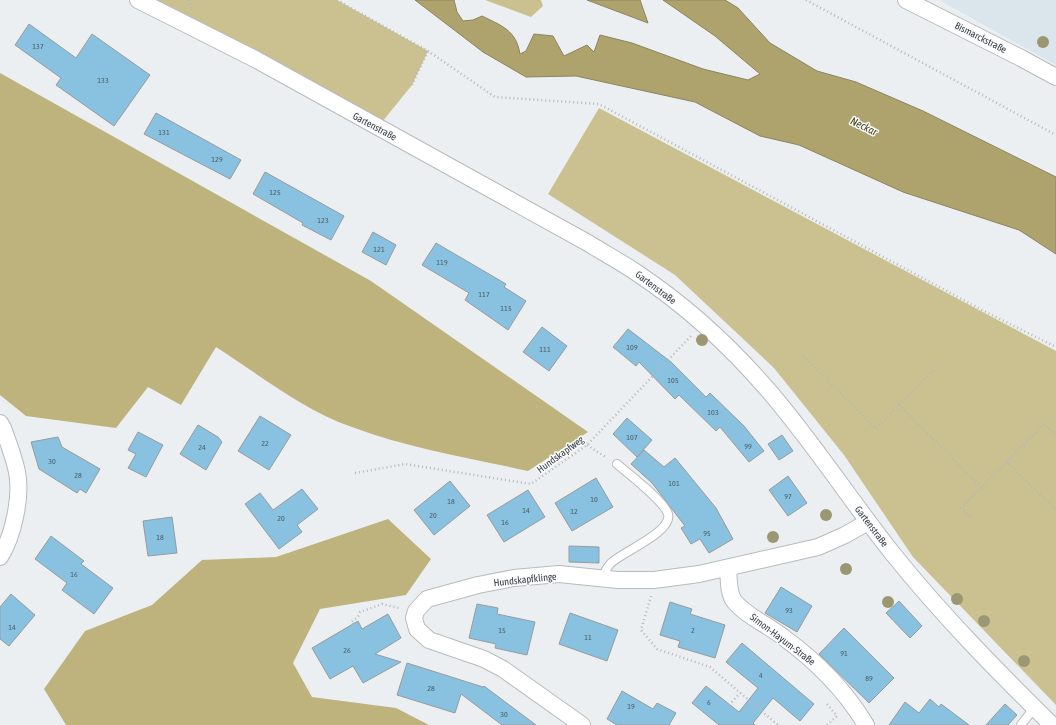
<svg xmlns="http://www.w3.org/2000/svg" width="1056" height="725" viewBox="0 0 1056 725" font-family="'Asap Condensed',sans-serif">
  <rect width="100%" height="100%" fill="#ebeff1"/>
  <polygon fill="#dae5ec" points="939,0 1056,0 1056,65"/>
  <g fill="#cac090">
    <polygon points="138,0 337,0 428,51 412,85 378,127"/>
    <polygon points="485,0 541,0 543,6 531,17"/>
    <polygon points="599,108 1056,351 1056,705 913,557 844,455 774,368 675,275 548,194"/>
  </g>
  <g fill="#beb37d">
    <path d="M0,73L371,281L588,432L528,471C469,458 408,448 352,427C303,410 260,375 216,347L181,405L148,387L116,428L26,416L0,395Z"/>
    <polygon points="388,519 431,559 406,595 320,609 293,663 312,697 396,708 429,725 66,725 44,689 85,631 152,605 202,560 276,557"/>
  </g>
  <g fill="#aea36d" stroke="#8c845f">
    <path d="M415,0H454L457,12L463,21L473,20L482,16C502,26 516,30 520,54L526,51L534,34L553,36L564,56L587,45L594,52L600,35L632,43L703,69L748,80L760,74L715,36L663,0H725L738,8L770,43L817,71L856,82L923,111L1056,177V254L1019,230L903,192L799,145L760,136L695,102L576,76L526,77L483,52Z"/>
    <polygon points="587,0 640,0 648,23"/>
  </g>
  <g fill="#88c2e0" stroke="#979b9d">
    <polygon points="29,24 76,58 92,34 150,75 114,126 56,85 61,78 15,45"/>
    <polygon points="156,113 241,160 230,179 144,134"/>
    <polygon points="265,172 344,216 331,240 302,225 303,223 253,194"/>
    <polygon points="373,232 396,245 386,265 362,252"/>
    <polygon points="436,243 506,284 504,287 526,301 508,330 465,300 469,293 422,265"/>
    <polygon points="542,327 567,346 549,371 523,352"/>
    <polygon points="628,329 671,362 706,397 710,393 744,426 764,451 749,462 720,427 716,431 679,395 675,399 639,362 636,366 613,347"/>
    <polygon points="260,416 291,435 269,470 238,451"/>
    <polygon points="627,418 652,440 637,457 613,434"/>
    <polygon points="198,425 218,437 222,442 206,470 180,454"/>
    <polygon points="138,432 163,445 146,477 128,468 136,454 128,450"/>
    <polygon points="782,435 793,451 779,460 768,444"/>
    <polygon points="58,437 62,447 100,469 86,493 80,489 77,493 39,469 31,442"/>
    <polygon points="644,450 664,467 675,458 716,508 733,539 709,553 700,539 691,544 681,528 685,526 652,483 631,464"/>
    <polygon points="788,476 807,503 788,516 769,490"/>
    <polygon points="596,478 613,507 572,531 555,503"/>
    <polygon points="450,481 470,506 434,535 414,510"/>
    <polygon points="302,489 318,509 297,525 302,532 279,549 245,504 260,493 273,510"/>
    <polygon points="528,490 545,517 504,542 487,515"/>
    <polygon points="172,517 177,553 148,556 143,521"/>
    <polygon points="51,536 84,561 81,564 113,588 94,614 62,590 67,583 35,559"/>
    <polygon points="569,546 599,547 599,563 569,562"/>
    <polygon points="781,587 812,606 797,632 765,613"/>
    <polygon points="11,594 35,615 9,646 0,639 0,607"/>
    <polygon points="899,601 922,626 910,638 886,613"/>
    <polygon points="670,602 692,609 690,614 725,625 715,658 678,647 680,641 660,635"/>
    <polygon points="477,604 498,608 497,614 535,622 527,655 495,648 496,644 469,638"/>
    <polygon points="570,613 618,630 607,661 559,644"/>
    <polygon points="388,614 401,638 375,654 401,662 363,683 353,666 330,679 312,648 358,621 362,629"/>
    <polygon points="844,628 894,678 869,703 819,654"/>
    <polygon points="742,643 814,704 800,721 773,698 753,723 755,725 719,725 692,703 706,686 739,712 758,688 726,662"/>
    <polygon points="407,663 483,687 484,686 536,725 502,725 461,694 455,713 397,695"/>
    <polygon points="622,691 653,709 657,703 676,713 669,725 617,725 607,719"/>
    <polygon points="930,699 939,707 941,704 969,725 889,725 905,702 919,713"/>
    <polygon points="1005,704 1017,715 1008,725 986,725"/>
  </g>
  <g fill="none" stroke-linecap="round" stroke-linejoin="round">
    <defs>
      <g id="lane">
        <path d="M602,579C604,573 607,567 611,563C622,552 673,532 668,514C664,501 629,474 617,464"/>
        <polyline points="1021,725 1034,708"/>
      </g>
      <g id="street">
        <path d="M138,0L255,59L588,243C604,253 621,262 637,273C685,305 730,346 768,390C813,442 850,500 893,554C942,615 996,670 1052,725"/>
        <polyline points="906,0 1021,58 1056,77"/>
        <path d="M0,423L3,428C8,442 14,457 17,472C22,496 13,537 0,557"/>
        <path d="M728,568C729,578 728,593 734,601C746,616 768,625 783,637C816,661 845,690 866,725"/>
        <polyline points="582,725 503,669 484,659 429,640 417,629 414,618 416,611 427,599 478,585 514,578 559,574 618,580 654,580 699,574 818,547 845,535 868,522"/>
      </g>
    </defs>
    <use href="#lane" stroke="#b7bbbd" stroke-width="10"/>
    <use href="#street" stroke="#b7bbbd" stroke-width="18"/>
    <g stroke="#b5b8b9" stroke-width="2.5" stroke-dasharray="1 3" stroke-linecap="butt">
      <polyline points="188,0 192,8"/>
      <polyline points="337,0 428,51 495,97 599,104 982,310 1056,347"/>
      <polyline points="806,0 1056,135"/>
      <polyline points="412,85 428,51"/>
      <polyline points="803,356 876,429 899,405 981,487"/>
      <polyline points="899,405 940,364"/>
      <polyline points="587,445 607,458"/>
      <polyline points="1007,462 1044,424 1056,435"/>
      <polyline points="355,473 405,464 531,484 587,445 692,335"/>
      <polyline points="970,517 961,508 1007,462 1056,510"/>
      <polyline points="651,596 641,630 657,649 710,667 778,725"/>
      <polyline points="353,624 351,622 358,617 360,612 382,604 399,608"/>
      <polyline points="729,705 740,693"/>
      <polyline points="757,707 760,703"/>
      <polyline points="827,725 837,716 827,704"/>
    </g>
    <use href="#lane" stroke="#fff" stroke-width="8"/>
    <use href="#street" stroke="#fff" stroke-width="16"/>
  </g>
  <g fill="#9c9773">
    <circle cx="1043" cy="42" r="6"/>
    <circle cx="702" cy="340" r="6"/>
    <circle cx="826" cy="515" r="6"/>
    <circle cx="773" cy="537" r="6"/>
    <circle cx="846" cy="569" r="6"/>
    <circle cx="957" cy="599" r="6"/>
    <circle cx="888" cy="602" r="6"/>
    <circle cx="984" cy="621" r="6"/>
    <circle cx="1024" cy="661" r="6"/>
  </g>
  <g text-anchor="middle" stroke-width="3" stroke-linejoin="round" paint-order="stroke">
    <g font-size="8" fill="#4e5e66">
      <text x="38" y="49">137</text>
      <text x="103" y="83">133</text>
      <text x="164" y="135">131</text>
      <text x="217" y="162">129</text>
      <text x="275" y="195">125</text>
      <text x="323" y="223">123</text>
      <text x="379" y="252">121</text>
      <text x="442" y="265">119</text>
      <text x="484" y="297">117</text>
      <text x="506" y="311">115</text>
      <text x="632" y="350">109</text>
      <text x="545" y="352">111</text>
      <text x="673" y="383">105</text>
      <text x="713" y="415">103</text>
      <text x="632" y="440">107</text>
      <text x="265" y="446">22</text>
      <text x="748" y="449">99</text>
      <text x="202" y="450">24</text>
      <text x="52" y="464">30</text>
      <text x="78" y="478">28</text>
      <text x="674" y="486">101</text>
      <text x="788" y="499">97</text>
      <text x="594" y="502">10</text>
      <text x="451" y="504">18</text>
      <text x="526" y="513">14</text>
      <text x="574" y="514">12</text>
      <text x="433" y="518">20</text>
      <text x="281" y="521">20</text>
      <text x="505" y="525">16</text>
      <text x="707" y="536">95</text>
      <text x="160" y="540">18</text>
      <text x="74" y="577">16</text>
      <text x="789" y="613">93</text>
      <text x="12" y="630">14</text>
      <text x="502" y="633">15</text>
      <text x="693" y="633">2</text>
      <text x="588" y="640">11</text>
      <text x="347" y="653">26</text>
      <text x="844" y="656">91</text>
      <text x="761" y="678">4</text>
      <text x="869" y="681">89</text>
      <text x="431" y="691">28</text>
      <text x="709" y="705">6</text>
      <text x="631" y="709">19</text>
      <text x="504" y="717">30</text>
    </g>
    <g font-size="10" fill="#3b3c3d" stroke="#f8fcff">
      <text transform="translate(981 37) rotate(27)" y="4">Bismarckstraße</text>
      <text transform="translate(375 126) rotate(28)" y="4">Gartenstraße</text>
      <text transform="translate(656 287) rotate(37)" y="4">Gartenstraße</text>
      <text transform="translate(560 454) rotate(-36)" y="4">Hundskapfweg</text>
      <text transform="translate(872 526) rotate(53)" y="4">Gartenstraße</text>
      <text transform="translate(525 579) rotate(-6)" y="4">Hundskapfklinge</text>
      <text transform="translate(783 639) rotate(37)" y="4">Simon-Hayum-Straße</text>
    </g>
    <g font-size="11" font-style="italic" fill="#494015" stroke="#f8fcff">
      <text transform="translate(864 126) rotate(26)" y="4">Neckar</text>
    </g>
  </g>
</svg>
